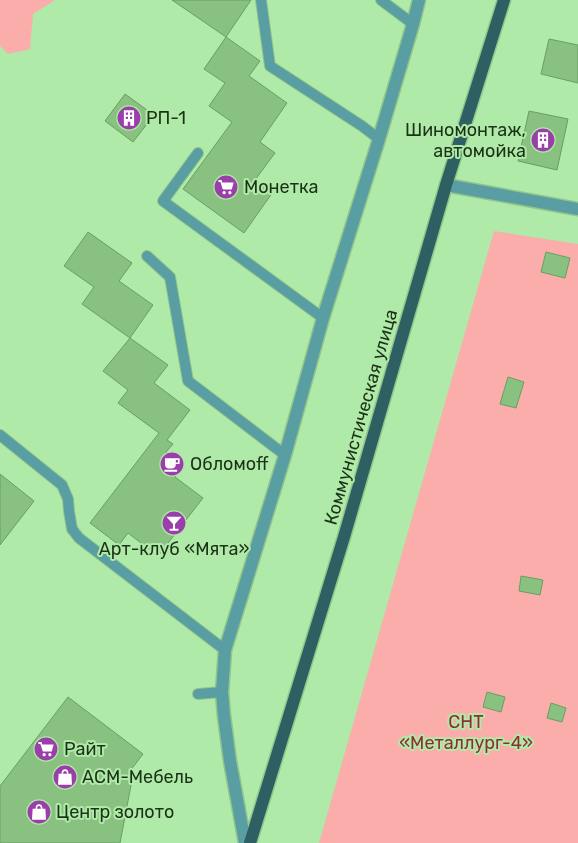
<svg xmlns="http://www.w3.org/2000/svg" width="578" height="843" viewBox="0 0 578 843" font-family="Rubik,sans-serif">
  <rect width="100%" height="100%" fill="#b0eaa8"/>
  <g fill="#faadaa">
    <polygon points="0,0 55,0 33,14 30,49 8,54 0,46"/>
    <polygon points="494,231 578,244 578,843 319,843"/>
  </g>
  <g fill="#89c181" stroke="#699f61">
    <polygon points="172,0 251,0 226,37"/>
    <polygon points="226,37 260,61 249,76 287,103 260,142 275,153 255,180 273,192 244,233 183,189 232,122 209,106 225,83 204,69"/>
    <polygon points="549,39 578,45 578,83 541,74"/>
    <polygon points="125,94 154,115 133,142 105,121"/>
    <polygon points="529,111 568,119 557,170 518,161"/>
    <polygon points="88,232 132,263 119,281 153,305 130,338 82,304 94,287 64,266"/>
    <polygon points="546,252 570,258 565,278 541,272"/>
    <polygon points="130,338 168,365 154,383 190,410 167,440 173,444 166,452 184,466 175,477 203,498 158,556 128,533 119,545 90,523 159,433 118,403 128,390 103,371"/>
    <polygon points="508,377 524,382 516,408 500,404"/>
    <polygon points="0,474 34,501 0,545"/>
    <polygon points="521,576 543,580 540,595 519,591"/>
    <polygon points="487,692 505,697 501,712 483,707"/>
    <polygon points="68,697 143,754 127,775 132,780 120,843 0,843 0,786"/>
    <polygon points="551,703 566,708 562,722 547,718"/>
  </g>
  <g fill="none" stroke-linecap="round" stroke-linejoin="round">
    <defs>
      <g id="lane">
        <polyline points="261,0 270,66 362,126 379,139"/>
        <polyline points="381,0 413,24"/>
        <polyline points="198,153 163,201 323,318"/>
        <polyline points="147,256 170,277 188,381 285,455"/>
        <polyline points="0,435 62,485 68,499 69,511 72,529 79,538 225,650"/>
        <polyline points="198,694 222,692"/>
      </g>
      <g id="street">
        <polyline points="446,185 578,209"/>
        <polyline points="245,843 230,761 224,716 222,692 225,650 285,455 323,318 379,139 413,24 419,0"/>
      </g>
      <polyline id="primary" points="250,843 344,537 446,185 504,0"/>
    </defs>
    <use href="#lane" stroke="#92c58b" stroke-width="12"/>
    <use href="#street" stroke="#92c58b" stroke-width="15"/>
    <use href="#primary" stroke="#92c58b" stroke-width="15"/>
    <use href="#lane" stroke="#589ea2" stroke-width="10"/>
    <use href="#street" stroke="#589ea2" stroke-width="12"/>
    <use href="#primary" stroke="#2e5f63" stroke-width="12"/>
  </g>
  <defs>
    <symbol id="building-disc" viewBox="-11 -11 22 22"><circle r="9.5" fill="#9a3faa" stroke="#b0eaa8"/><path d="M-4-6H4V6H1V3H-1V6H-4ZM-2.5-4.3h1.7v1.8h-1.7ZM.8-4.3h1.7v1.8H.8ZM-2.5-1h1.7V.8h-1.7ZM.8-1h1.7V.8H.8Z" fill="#fff"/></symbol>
    <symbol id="supermarket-disc" viewBox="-11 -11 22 22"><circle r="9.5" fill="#9a3faa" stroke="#b0eaa8"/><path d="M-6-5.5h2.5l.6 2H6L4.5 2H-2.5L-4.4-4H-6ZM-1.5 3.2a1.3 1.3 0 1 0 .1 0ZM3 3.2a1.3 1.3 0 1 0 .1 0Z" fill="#fff"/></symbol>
    <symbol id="cafe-disc" viewBox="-11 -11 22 22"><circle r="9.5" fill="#9a3faa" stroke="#b0eaa8"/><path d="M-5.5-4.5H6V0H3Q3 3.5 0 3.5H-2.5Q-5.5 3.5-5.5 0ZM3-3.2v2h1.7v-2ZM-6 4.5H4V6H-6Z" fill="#fff"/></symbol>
    <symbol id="bar-disc" viewBox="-11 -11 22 22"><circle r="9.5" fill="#9a3faa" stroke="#b0eaa8"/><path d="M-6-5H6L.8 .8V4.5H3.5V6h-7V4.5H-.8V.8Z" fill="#fff"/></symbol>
    <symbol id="shop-disc" viewBox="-11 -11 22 22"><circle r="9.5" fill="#9a3faa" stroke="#b0eaa8"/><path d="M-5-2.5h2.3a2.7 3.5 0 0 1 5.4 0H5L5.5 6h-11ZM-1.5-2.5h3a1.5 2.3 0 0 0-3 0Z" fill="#fff"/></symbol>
  </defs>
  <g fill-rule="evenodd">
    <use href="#building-disc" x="115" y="104" width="28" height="28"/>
    <use href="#building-disc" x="529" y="126" width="28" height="28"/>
    <use href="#supermarket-disc" x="212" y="173" width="28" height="28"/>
    <use href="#cafe-disc" x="158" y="450" width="28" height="28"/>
    <use href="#bar-disc" x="160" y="509" width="28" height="28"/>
    <use href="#supermarket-disc" x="32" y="735" width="28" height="28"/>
    <use href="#shop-disc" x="51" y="763" width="28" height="28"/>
    <use href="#shop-disc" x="25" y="798" width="28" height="28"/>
  </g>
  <g text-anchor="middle" stroke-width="4" stroke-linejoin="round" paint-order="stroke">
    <g font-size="18" fill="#1b3218" stroke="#b0eaa8" text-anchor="start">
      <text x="146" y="124">РП-1</text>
      <text x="526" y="136" text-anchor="end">Шиномонтаж,<tspan x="526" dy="21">автомойка</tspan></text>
      <text x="244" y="193">Монетка</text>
      <text x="190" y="470">Обломоff</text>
      <text x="174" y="555" text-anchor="middle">Арт-клуб «Мята»</text>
      <text x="64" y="755">Райт</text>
      <text x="82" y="783">АСМ-Мебель</text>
      <text x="56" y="818">Центр золото</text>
    </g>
    <g font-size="18" fill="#1b3218" stroke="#b0eaa8">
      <text transform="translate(361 417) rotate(-74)" y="6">Коммунистическая улица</text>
    </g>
    <g font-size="18" fill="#8c2e33" stroke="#b0eaa8">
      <text x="466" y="728">СНТ<tspan x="466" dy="21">«Металлург-4»</tspan></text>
    </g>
  </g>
</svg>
